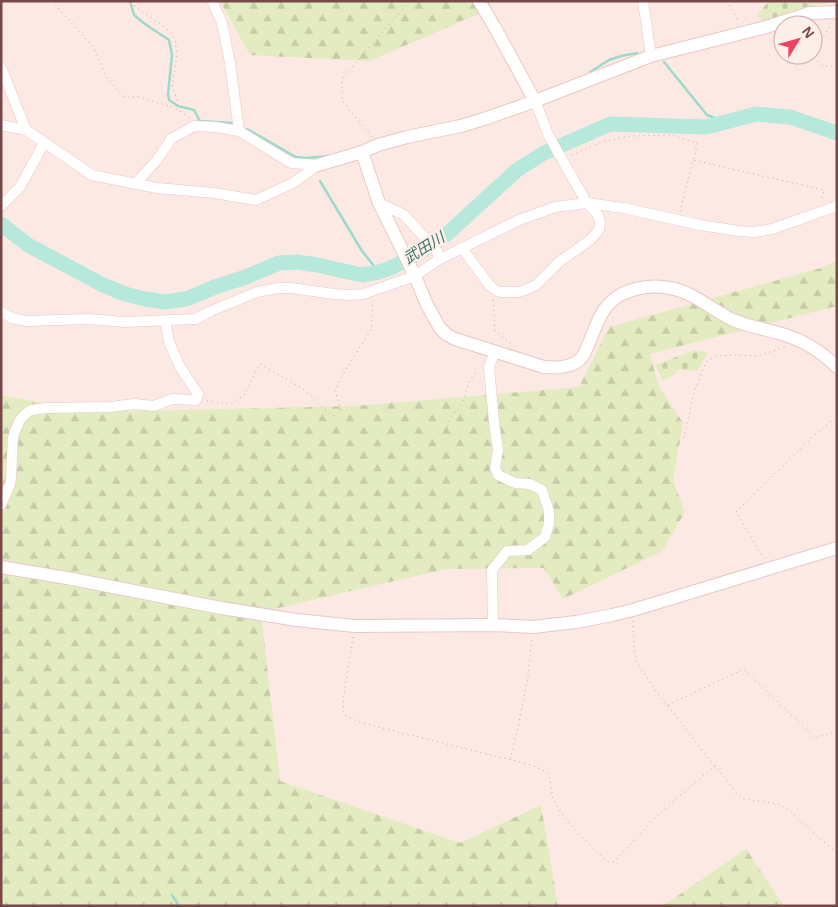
<svg xmlns="http://www.w3.org/2000/svg" width="838" height="907" viewBox="0 0 838 907" font-family="Arial,'Noto Sans JP',sans-serif">
  <defs>
    <pattern id="forest-firs" width="22" height="20" patternUnits="userSpaceOnUse" patternTransform="scale(1.25)"><rect width="22" height="20" fill="#e3ecc1"/><path d="M5 1l3.5 6h-7zM16 11l3.5 6h-7z" fill="#c6cca7"/></pattern>
    <pattern id="cemetery-stones" width="16" height="16" patternUnits="userSpaceOnUse" patternTransform="scale(1.25)"><rect width="16" height="16" fill="#e3ecc1"/><path d="M2 7V4a2 2 0 0 1 4 0v3zM10 15v-3a2 2 0 0 1 4 0v3z" fill="#c6cca7"/></pattern>
  </defs>
  <rect width="100%" height="100%" fill="#fde9e3"/>
  <g fill="url(#forest-firs)">
    <polygon points="220,1 490,1 490,9 369,61 250,55"/>
    <polygon points="837,261 837,306 650,354 658,384 683,423 673,481 685,512 662,551 563,599 544,568 446,569 261,612 280,781 460,843 541,805 558,906 1,906 1,395 91,412 355,406 579,387 609,327 821,268"/>
    <polygon points="746,849 784,906 663,906"/>
  </g>
  <g fill="url(#cemetery-stones)">
    <polygon points="769,1 837,1 800,8 763,22 757,15"/>
    <polygon points="694,350 708,352 697,371 679,370 663,381 655,365"/>
  </g>
  <g fill="none" stroke-linecap="round" stroke-linejoin="round">
    <g stroke="#9ddacc" stroke-width="2.5">
      <polyline points="130,1 134,15 145,24 169,40 172,55 168,94 169,100 178,106 194,110 200,121 232,123"/>
      <polyline points="664,62 707,115 725,122"/>
      <polyline points="590,72 609,60 621,56 637,53"/>
      <polyline points="247,129 296,157 306,158 328,156"/>
      <polyline points="320,181 362,251 379,272"/>
      <polyline points="172,895 179,906"/>
    </g>
    <polyline stroke="#b7e8dc" stroke-width="15" points="1,224 28,245 103,285 125,294 145,299 165,302 186,299 215,287 246,277 279,263 297,262 317,265 362,275 379,272 393,267 419,253 447,234 517,170 544,153 610,124 707,127 756,114 790,117 837,133"/>
    <defs>
      <g id="minor">
        <polyline points="212,1 222,23 230,63 239,131"/>
        <polyline points="643,1 651,56"/>
        <polyline points="1,67 26,130"/>
        <polyline points="1,125 26,130 92,175 157,188 214,193 256,200 293,183 318,165"/>
        <polyline points="136,183 157,160 171,139 194,126 216,127 239,131 291,163 318,165"/>
        <polyline points="379,203 404,215 437,251 438,260"/>
        <polyline points="1,206 20,187 44,143"/>
        <polyline points="462,248 490,286 497,291 501,292 518,292 525,290 536,285 559,262 590,240 599,230 600,222 598,215 587,203 560,156 548,134 535,101"/>
        <polyline points="1,312 12,318 26,321 89,319 124,322 196,319 211,311 257,292 278,288 291,288 334,294 349,295 363,294 415,276 438,260 519,220 555,207 587,203 623,208 700,225 738,231 754,232 772,229 837,206"/>
        <polyline points="1,505 10,484 11,478 13,438 15,431 20,420 24,415 31,410 46,408 110,407 134,404 154,406 172,399 196,400 198,394 180,367 169,342 165,321"/>
        <polyline points="493,625 492,570 507,551 528,550 545,537 549,524 549,511 542,490 530,484 515,483 498,475 495,468 498,450 494,422 489,367 495,351"/>
      </g>
      <g id="tertiary">
        <polyline points="479,1 494,26 535,101"/>
        <path d="M362,152L379,203L415,276L427,305L440,328L447,335L455,339L544,367C556,368 574,368 582,357C585,353 587,347 589,343C597,324 602,304 622,294C637,287 654,285 670,288C693,292 711,309 731,319C748,327 767,329 785,335C804,341 823,353 837,367"/>
        <polyline points="318,165 362,152 378,145 407,137 461,126 484,119 535,101 651,56 766,27 810,13 837,12"/>
        <polyline points="1,567 67,578 221,608 297,620 355,626 493,625 533,627 576,622 612,615 633,610 837,548"/>
      </g>
    </defs>
    <use href="#minor" stroke="#e7c7c3" stroke-width="11"/>
    <use href="#tertiary" stroke="#e7c7c3" stroke-width="14"/>
    <g stroke="#d99d9d" stroke-width="1" stroke-dasharray="1 4" stroke-linecap="butt">
      <polyline points="52,1 94,48 107,78 124,97 140,97 175,108 189,117"/>
      <polyline points="133,1 135,7 165,27 175,39 177,54 172,87 178,102 175,108"/>
      <polyline points="727,1 739,22"/>
      <polyline points="813,53 832,23"/>
      <polyline points="812,55 811,56 823,66 837,66"/>
      <polyline points="372,137 342,101 342,79 404,7 399,1"/>
      <polyline points="572,155 601,142 629,136 671,135 697,143 694,159"/>
      <polyline points="680,212 693,160 824,190 821,201"/>
      <polyline points="493,300 495,331 515,347"/>
      <polyline points="207,401 230,404 244,395 260,364 303,389 332,416 341,411 335,390 346,369 371,330 373,301"/>
      <polyline points="446,431 451,416 460,407 470,381 476,371 478,371"/>
      <polyline points="684,438 694,392 706,362 716,356 734,355 758,356 785,347"/>
      <polyline points="764,559 736,512 817,433 837,416"/>
      <polyline points="633,621 634,649 637,661 641,669 655,690 738,795 744,799 778,804 787,809 837,853"/>
      <path d="M353,637L343,701V710L346,716L362,723C406,734 451,745 495,756C507,759 537,765 546,772C552,776 550,795 555,803C567,824 587,841 603,858C607,861 610,863 615,861L654,819L675,800L715,766"/>
      <polyline points="668,705 744,669 815,738 837,731"/>
      <polyline points="510,759 517,732 528,676 532,638"/>
    </g>
    <use href="#minor" stroke="#fff" stroke-width="10"/>
    <use href="#tertiary" stroke="#fff" stroke-width="12"/>
  </g>
  <g text-anchor="middle" stroke-width="5" stroke-linejoin="round" paint-order="stroke">
    <g font-size="15" font-style="italic" fill="#387668" stroke="#ffefeb">
      <text transform="translate(424 248) rotate(-32)" y="5">武田川</text>
    </g>
  </g>
  <rect width="838" height="907" fill="none" stroke="#77484a" stroke-width="5"/>
  <g transform="translate(798 40) rotate(53)"><circle r="24" fill="#ffefeb" stroke="#c9acab"/>
  <path d="M0-4L9 19L0 12L-9 19Z" fill="#ed4260"/>
  <text y="-8" font-size="14" font-weight="bold" text-anchor="middle" fill="#77484a">N</text>
  </g>
</svg>
